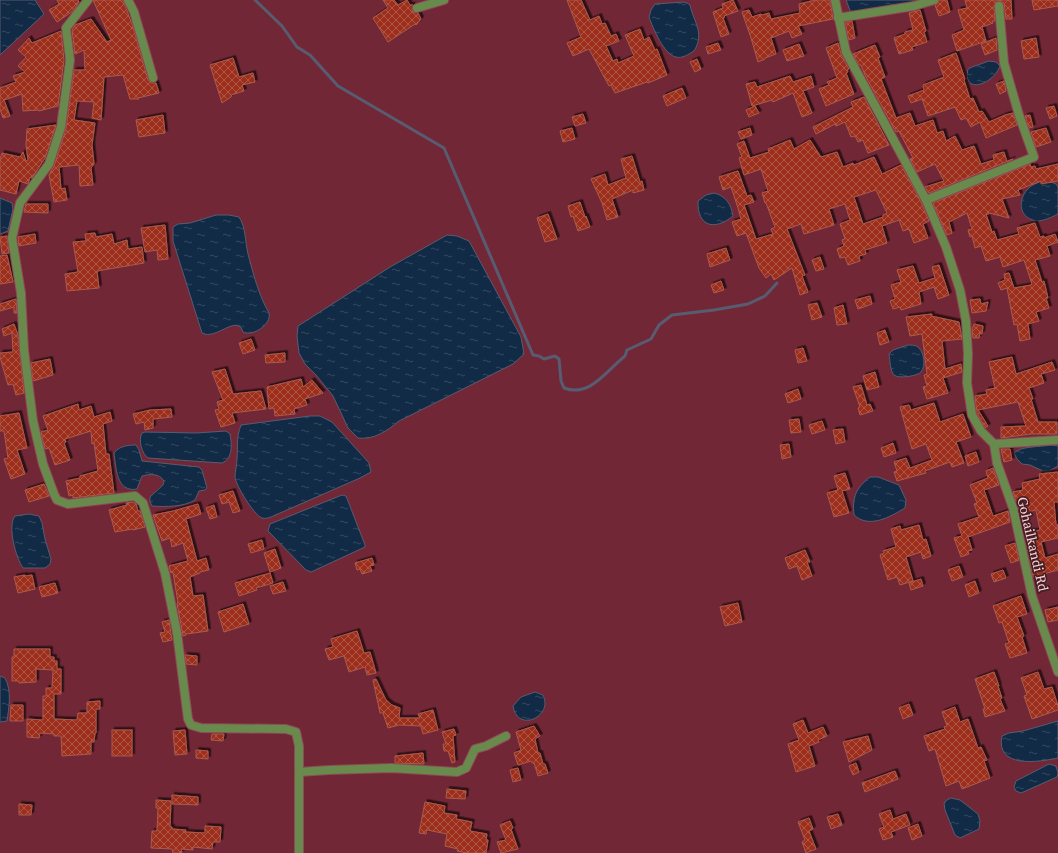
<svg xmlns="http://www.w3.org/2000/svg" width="1058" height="853" viewBox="0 0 1058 853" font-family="'Source Serif 4',serif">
  <defs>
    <pattern id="water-ripples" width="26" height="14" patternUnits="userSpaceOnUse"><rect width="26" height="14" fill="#112b46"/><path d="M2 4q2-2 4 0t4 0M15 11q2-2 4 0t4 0" fill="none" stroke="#354960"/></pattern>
    <pattern id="building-cross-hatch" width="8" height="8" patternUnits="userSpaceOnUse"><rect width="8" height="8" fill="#9c2d1b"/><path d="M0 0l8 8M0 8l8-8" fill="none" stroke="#b05446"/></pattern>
    <filter id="shadow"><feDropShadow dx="2.5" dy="-2.5" stdDeviation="0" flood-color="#0009"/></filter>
  </defs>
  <rect width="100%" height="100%" fill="#722736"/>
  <g fill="url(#water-ripples)" stroke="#585c71">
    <polygon points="0,0 35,0 44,14 0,55"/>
    <polygon points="846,0 914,0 913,2 889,9 851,13"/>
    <path d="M683,2L687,3L690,5C694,23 705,33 694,51C689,54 682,59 676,57C664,55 653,28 649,17L651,10L655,4Z"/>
    <path d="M989,61L996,62L1000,66C993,85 962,95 968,69L972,67Z"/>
    <path d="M1049,181L1056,184L1058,187V214C1052,217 1044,221 1037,221C1014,218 1018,190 1037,183C1040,181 1045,181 1049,181Z"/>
    <path d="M714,193C726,196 731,204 733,216C715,231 697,227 698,201L706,195Z"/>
    <polygon points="0,198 12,203 13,209 8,231 0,234"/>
    <path d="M216,215H229L239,217C246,227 245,242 248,254C253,273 259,296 269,313C272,324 253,337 243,332C237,313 216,341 202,333L173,241V227L178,224L190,223Z"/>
    <path d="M447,235L457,236L469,241L521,337L524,354L513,364L399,421C387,431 374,440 358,438L348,428L333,396L316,375L305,364L299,353L297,336L298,326L390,267Z"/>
    <path d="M908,345C912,345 916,345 919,348C924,353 926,366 921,372C918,376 898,379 894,375C890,371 890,360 889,354L893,350Z"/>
    <path d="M310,416H320L332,422L369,463L371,472L360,478L271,517C268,518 265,519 262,518C254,515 236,486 235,477C235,471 237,465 237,459C238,446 236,438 241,425Z"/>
    <path d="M226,431L230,434C232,445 233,458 222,463L148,458C142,454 138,440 142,433L145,432L196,433Z"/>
    <path d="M136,445L139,450L142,461L199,467L202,470L207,488L205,490L199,491L195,500C184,507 165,507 152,506L150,502V497L163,485L164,481C159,473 150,474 142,476L137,489C116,493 116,467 114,453C119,446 128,445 136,445Z"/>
    <path d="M1051,445L1058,446V466L1049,471H1043L1030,465L1022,464L1017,459L1014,453C1020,446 1041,447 1051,445Z"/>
    <path d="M870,477H878L899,485L906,500L905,508C890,517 869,529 854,515C852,497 856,488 870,477Z"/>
    <polygon points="342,495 346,496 348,501 365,545 365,547 311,572 306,570 268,531 270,524"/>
    <path d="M29,514L39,516L42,523L45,539L51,559L50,564L45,568H23C16,558 7,526 15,516Z"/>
    <path d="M0,676L5,678C12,691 9,707 7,721L0,722Z"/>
    <path d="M535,692L543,695C544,697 545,701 545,704C544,720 517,730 513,706L521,697Z"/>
    <path d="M1058,721V758C1039,762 995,769 1002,736L1009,733L1023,731Z"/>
    <polygon points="1049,764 1056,766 1058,773 1057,777 1021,793 1016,791 1014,787 1016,781"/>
    <polygon points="951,798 960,800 978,814 980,821 979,829 960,838 955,835 945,810 944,803 947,800"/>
  </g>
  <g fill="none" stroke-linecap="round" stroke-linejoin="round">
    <path stroke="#585c71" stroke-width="3" d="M255,0L282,26L297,47L310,55L338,86L444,148L533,355L539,356L544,359L555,356L559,359L561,381L564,388C590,398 607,370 625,356L627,350L651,339L659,325L672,315L714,310L748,304L765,296L777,283"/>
  </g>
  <g fill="url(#building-cross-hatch)" stroke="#aa5b4c" fill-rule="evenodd" filter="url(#shadow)">
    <polygon points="57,0 78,0 79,2 73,11 57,22 49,10 59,4"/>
    <polygon points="93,0 123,0 133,27 148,80 151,83 156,83 159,93 138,98 139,99 130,99 123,75 104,77 101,120 92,118 94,102 77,101 74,120 95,123 92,145 94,164 91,168 93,185 80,186 79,165 59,167 61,189 65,188 67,200 54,202 49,175 54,166 66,129 74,70 85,70 84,50 75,54 72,30 75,25 91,19 107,42 111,40"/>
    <polygon points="383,0 394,0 398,5 407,0 410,5 413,5 412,9 413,12 418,13 421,19 416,25 415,24 388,42 373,18 388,8"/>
    <polygon points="567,0 581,0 590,20 599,16 602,24 605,23 611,36 616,34 619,41 606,46 613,61 617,59 618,63 634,56 625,35 640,29 644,40 649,37 655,50 657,49 667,75 648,83 647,82 615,93 611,85 609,86 589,49 573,56 567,43 581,37"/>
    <polygon points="733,0 738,11 724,16 725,17 723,18 729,34 721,37 713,12 723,8 722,4"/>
    <polygon points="815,0 830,0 833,19 798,26 802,34 792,38 789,31 771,38 776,54 765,58 765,59 758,62 751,38 742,12 749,10 752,17 761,14 762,15 769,13 771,19 800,13 799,4"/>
    <polygon points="939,0 947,0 950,12 939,16 935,5 938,3"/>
    <polygon points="965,0 1011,0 1012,19 1006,19 1004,3 1001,1 996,1 994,6 995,21 992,21 993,23 982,27 986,41 957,51 952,35 964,30 958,10 967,8"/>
    <polygon points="1032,0 1058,0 1058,6 1034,10"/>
    <polygon points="920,10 926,31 924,32 927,42 912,47 913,50 899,54 894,38 905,34 905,32 913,30 909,13"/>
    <polygon points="852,21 855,38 849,40 845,22"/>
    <polygon points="61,31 64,60 58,106 39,111 39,110 23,111 22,94 4,100 10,116 3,118 0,109 0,88 16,82 13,76 25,72 18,66 26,57 18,50 29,38 32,43"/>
    <polygon points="996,38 997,50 985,55 981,44"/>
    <polygon points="1036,38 1039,57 1024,59 1021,41"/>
    <polygon points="718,43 721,50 708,54 706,47"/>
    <polygon points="838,43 841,54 849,69 847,70 848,72 846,73 854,94 826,106 819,89 829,85 827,82 837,78 826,48"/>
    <polygon points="799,44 804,56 787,61 783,50"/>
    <polygon points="875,45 880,57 878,58 885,77 881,79 896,118 910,113 915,126 933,120 937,133 943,131 946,141 955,136 962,150 974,146 981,164 994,160 993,155 1004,152 1007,162 1013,159 929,193 925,187 944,181 935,164 917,172 910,159 913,158 899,131 896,132 865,75 861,65 859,65 853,54"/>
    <polygon points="956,53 965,79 964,80 970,99 973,98 979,112 982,111 989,122 1005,115 1013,113 1017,125 986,138 980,122 971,127 966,118 961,120 955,107 928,116 922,99 911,103 908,96 924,90 923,85 944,77 938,60"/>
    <polygon points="233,58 239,77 253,73 255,82 242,85 244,91 231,95 231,97 222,103 210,65"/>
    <polygon points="697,59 701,69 695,72 690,62"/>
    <polygon points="790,76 793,82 811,76 814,87 803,91 812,113 802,117 793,93 773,102 772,100 752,106 746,84 755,82 757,87"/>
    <polygon points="1004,81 1006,91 1000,94 996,84"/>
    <polygon points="682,88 686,98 667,106 663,96"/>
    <polygon points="864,97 889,145 868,153 863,140 858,142 855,136 851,137 845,122 836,126 835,124 816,134 813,127 853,107 851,102"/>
    <polygon points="755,106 759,113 749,117 746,110"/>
    <polygon points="1054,106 1057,116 1050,119 1046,108"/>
    <polygon points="583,114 586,123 575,126 572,117"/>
    <polygon points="163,115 165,133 139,137 136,120"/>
    <polygon points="1030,115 1033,127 1029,128 1025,116"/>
    <polygon points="56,125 45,158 32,178 30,177 28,184 19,181 16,194 0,190 0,159 2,153 20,157 23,152 26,161 28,160 26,145 27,129"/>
    <polygon points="572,128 575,139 563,142 560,131"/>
    <polygon points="750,128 752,135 741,139 738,132"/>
    <polygon points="1046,128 1051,142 1036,147 1031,132"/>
    <path d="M790,140L794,149L810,140L821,157L837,152L843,167L853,163L854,165L874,157L882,174L901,165L921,202L929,221L923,224L928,238L914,243L909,229L903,231L899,220L882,226L887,243L865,250L866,254L859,256L860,261L848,265L845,257L840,258L837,249L844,246L842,240L845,239L840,224L850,220L845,204L829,209L834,225L804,234L801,224L787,229L805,275L802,276L808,292L800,295L792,268L774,280L771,274L766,278L759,268L746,233L737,236L732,222L741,219L738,208L731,187L723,190L719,177L738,171L747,196L751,195L754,202L744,205L756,239L773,234L771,229L775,227L766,203H765L762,193L768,191L761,169L744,175L739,158L742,157L737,144L744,141L750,158L769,152L768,149ZM876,190L887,213L883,215V217L863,224L854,197Z"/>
    <polygon points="632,156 640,182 642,181 644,190 633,193 633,190 612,199 618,217 607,220 602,203 591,179 605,174 608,185 626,178 621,159"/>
    <polygon points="1030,164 1031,167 1035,166 1036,169 1058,164 1058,181 1041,184 1041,181 1018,190 1020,195 1002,199 1009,218 989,213 989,214 986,214 992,232 994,231 997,240 1019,234 1017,228 1035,223 1040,237 1044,236 1044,238 1055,234 1058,242 1047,246 1050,256 1035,260 1042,282 1044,281 1048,298 1046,298 1049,308 1036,312 1039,321 1028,324 1030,339 1020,341 1017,324 1014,325 1007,288 1001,290 998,283 1005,280 1004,274 1009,273 1014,288 1031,285 1032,284 1024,260 1003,267 1000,257 986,261 981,246 975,248 972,236 970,237 968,230 972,229 967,213 949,222 952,233 947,235 933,203"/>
    <polygon points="580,202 585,217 586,216 590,227 578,231 573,216 571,217 568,206"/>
    <polygon points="26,204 48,204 48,213 24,212"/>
    <polygon points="548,214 557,239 545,242 537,218"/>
    <polygon points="165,225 168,259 158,260 157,250 145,252 141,228"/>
    <polygon points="95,233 96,237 112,234 114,244 127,240 128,249 142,247 144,263 97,271 99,288 67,291 65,274 78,272 73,242 86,241 85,234"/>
    <polygon points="35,234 36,243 19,246 18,237"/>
    <polygon points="7,236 9,253 2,254 0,237"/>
    <polygon points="726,248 730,260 710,267 707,254"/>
    <polygon points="7,255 13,282 0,284 0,256"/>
    <polygon points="820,257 824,269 816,271 812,260"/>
    <polygon points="939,265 949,295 938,299 934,287 919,292 921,304 901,310 900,307 893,309 890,301 895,299 891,285 901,282 897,270 913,266 919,283 935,278 932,267"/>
    <polygon points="721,281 724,290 714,293 711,285"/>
    <polygon points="870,296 872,304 858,309 855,300"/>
    <polygon points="16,299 17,313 14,313 14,307 0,311 0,304"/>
    <polygon points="980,299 981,304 988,302 986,311 972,313 970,300"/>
    <polygon points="817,303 822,317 812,320 808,305"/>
    <polygon points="843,305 847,324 837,325 834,308"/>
    <polygon points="932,314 931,316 959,322 962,339 942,341 945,369 961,364 962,372 943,378 948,393 927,399 923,387 927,386 924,375 927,374 922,334 910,336 906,317"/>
    <polygon points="14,324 18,335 24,393 16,395 13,384 8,385 0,357 0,353 13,352 12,333 4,336 2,329"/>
    <polygon points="974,324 983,326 982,334 980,333 979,338 973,338 972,329"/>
    <polygon points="885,330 889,342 880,345 877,333"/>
    <polygon points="251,339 255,350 243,354 239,343"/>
    <polygon points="803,348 807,361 798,363 795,350"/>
    <polygon points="285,353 285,362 266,363 265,355"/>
    <polygon points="1012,357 1016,374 1052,362 1055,370 1041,374 1044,383 1029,388 1033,399 1031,399 1038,422 1057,422 1057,434 1031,434 1001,438 1001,427 1026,426 1018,402 978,410 988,426 985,428 977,413 975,396 987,394 986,390 995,388 989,362"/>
    <polygon points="50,359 53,375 33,381 31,363"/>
    <polygon points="225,369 233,394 261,391 266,409 232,413 235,423 221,427 215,410 219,409 217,402 223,400 212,372"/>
    <polygon points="875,372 879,387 867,390 863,376"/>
    <polygon points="301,379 303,387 312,380 323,393 305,399 307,405 294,409 295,414 275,416 274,408 269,409 267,387"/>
    <polygon points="861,385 867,405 870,404 873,411 860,415 858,408 860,407 853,387"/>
    <polygon points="798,389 801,399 788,403 785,394"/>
    <polygon points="934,403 940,422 963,414 971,437 956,442 964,463 952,467 950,462 925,471 926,473 897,481 894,472 897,471 894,462 906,458 910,468 932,460 926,444 912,449 900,407 909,405 911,410"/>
    <polygon points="78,404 79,410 91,406 94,417 110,412 112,421 103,424 106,454 109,454 114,493 73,498 73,495 69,496 66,481 80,478 80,476 98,471 94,443 92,444 91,431 65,439 66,442 64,443 70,460 55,465 49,448 45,449 41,432 48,430 43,416"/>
    <polygon points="171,409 172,417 153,419 153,428 145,430 144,422 136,424 133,414 150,410"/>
    <polygon points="19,413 27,448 17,450 25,474 11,479 4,459 8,458 4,431 0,431 0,416"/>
    <polygon points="799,419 801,432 791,433 789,420"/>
    <polygon points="822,421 825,430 812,434 809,425"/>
    <polygon points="843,429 845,442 836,444 833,430"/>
    <polygon points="893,443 896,453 884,457 881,448"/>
    <polygon points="789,444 791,457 782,459 780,445"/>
    <polygon points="1001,449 1010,449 1012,460 1004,462"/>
    <polygon points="976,452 979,462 968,466 965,456"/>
    <polygon points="993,468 999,485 984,490 993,516 1008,511 1010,522 968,537 972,550 968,551 969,554 961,557 954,538 962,536 958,524 979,517 974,504 977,503 970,485 988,478 986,471"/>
    <polygon points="1058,472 1058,502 1054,502 1056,525 1058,525 1058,538 1041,542 1045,558 1058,554 1058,570 1033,577 1024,533 1040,530 1036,510 1020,514 1013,492 1023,490 1022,483 1040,479 1039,474"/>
    <polygon points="845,473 850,489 842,491 849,513 834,517 827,493 838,490 834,476"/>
    <polygon points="44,484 49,496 29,502 25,490"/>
    <polygon points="233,491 240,511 233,513 229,502 222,504 219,495"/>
    <polygon points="133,502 136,504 138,511 140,511 145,527 133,530 133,529 115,532 109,510 127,505 126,503"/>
    <polygon points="198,504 201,514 186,519 197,561 206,558 209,570 200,572 200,573 190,577 193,596 203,595 208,631 186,634 186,635 183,636 177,603 178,603 173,572 171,573 169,566 188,561 183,543 172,547 170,538 162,541 153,515 173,511"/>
    <polygon points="214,505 217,517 210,519 206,508"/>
    <polygon points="919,525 923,540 926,539 931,556 923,559 921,552 906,557 913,581 900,585 897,577 888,580 880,555 884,553 883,551 896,547 891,529 900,526 901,530"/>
    <polygon points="262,540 264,549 251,553 248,544"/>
    <polygon points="1015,543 1019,560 1011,563 1005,546"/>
    <polygon points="275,549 281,568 270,572 264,553"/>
    <polygon points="805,550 810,562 807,562 812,576 802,580 797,566 789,569 785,558"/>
    <polygon points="372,558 374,565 370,566 372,571 362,574 360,569 357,570 355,563"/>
    <polygon points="959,566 963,577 952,581 948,570"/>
    <polygon points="1003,570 1006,578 994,582 991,574"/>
    <polygon points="270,573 273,583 256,588 257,590 239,596 235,583"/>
    <polygon points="25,575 25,576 32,575 35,589 18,593 14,577"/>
    <polygon points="921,579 923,586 911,590 909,583"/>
    <polygon points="975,581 979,593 969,597 965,585"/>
    <polygon points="283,582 286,591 273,594 270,586"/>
    <polygon points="55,583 58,593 42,597 39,587"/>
    <polygon points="1021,596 1027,614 1017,617 1024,636 1022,637 1027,653 1010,658 1005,644 1009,643 1002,622 999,623 993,606"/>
    <polygon points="738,603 742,622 725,626 720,607"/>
    <polygon points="243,604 249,624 224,632 218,612"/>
    <polygon points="1058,607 1058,620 1048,622 1045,610"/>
    <polygon points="169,620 172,640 163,642 160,633 165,632 162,622"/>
    <polygon points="357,631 364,653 370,652 376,673 367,675 365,667 349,672 344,656 329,660 325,649 333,647 331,639"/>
    <polygon points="14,649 50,649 50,657 54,657 54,661 57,661 57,669 61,669 61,694 54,694 54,719 77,720 78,713 87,713 87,702 100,701 100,709 96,709 96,733 95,733 94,742 91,742 91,754 62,756 61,736 54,736 54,734 40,733 39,738 27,737 27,719 43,720 43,696 46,696 46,688 52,688 53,670 36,669 36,682 19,683 19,681 12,681 12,657 14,657"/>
    <polygon points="185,655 197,656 197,665 186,664"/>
    <polygon points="994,672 999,686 998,686 1002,698 1000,699 1005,711 985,717 983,709 985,709 975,679"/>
    <polygon points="1038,672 1044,689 1052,687 1058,706 1058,710 1032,719 1024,696 1027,695 1021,678"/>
    <polygon points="376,679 386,700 392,705 400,708 399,718 420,718 418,714 433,710 438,730 423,734 421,726 399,725 388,728 383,713 380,713 373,680"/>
    <polygon points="909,704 913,715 903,719 899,708"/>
    <polygon points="11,705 23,705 23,721 10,721"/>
    <polygon points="955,707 960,722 968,719 978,748 981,747 987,760 984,761 990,778 962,789 959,781 946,786 935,749 929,751 924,736 945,729 944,727 947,726 942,712"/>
    <polygon points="803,720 808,733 823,727 827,736 818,740 819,742 809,746 815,766 796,772 788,744 799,740 793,724"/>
    <polygon points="534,726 540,736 535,739 538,753 540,753 543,764 545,764 548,773 538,776 534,763 532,763 531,761 518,765 514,753 521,750 516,732"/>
    <polygon points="454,729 456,735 453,736 455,762 452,763 448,751 444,751 443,744 446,744 442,732"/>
    <rect x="112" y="730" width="20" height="26"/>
    <polygon points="185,730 187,754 175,755 173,731"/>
    <polygon points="212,734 224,734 223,741 211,740"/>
    <polygon points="868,736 872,750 849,762 843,742"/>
    <polygon points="196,750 208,751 208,759 196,758"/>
    <polygon points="423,753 424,764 395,763 395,756"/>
    <polygon points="856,763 859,772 853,775 849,766"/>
    <polygon points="518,768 521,780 513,782 510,770"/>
    <polygon points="895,771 898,779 865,792 862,783"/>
    <polygon points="447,789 466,791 465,799 446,798"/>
    <polygon points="172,795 198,797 198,805 172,804"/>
    <polygon points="156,800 171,801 170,827 172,827 172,829 186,830 185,832 205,833 205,826 221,827 220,842 213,842 212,849 193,847 193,850 181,849 182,853 173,853 172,849 151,848 152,831 157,831 158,808 156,808"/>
    <polygon points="425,802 445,806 444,813 457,815 456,819 472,822 470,831 487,834 486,840 488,840 486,853 467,853 457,851 458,849 445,846 447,834 427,830 426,834 419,833"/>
    <polygon points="19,804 32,805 31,815 19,815"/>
    <polygon points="890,810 893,819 906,814 910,825 891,832 893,837 883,840 879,829 884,827 879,814"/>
    <polygon points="838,814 842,825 831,829 827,817"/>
    <polygon points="809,818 813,829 809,831 816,849 806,853 802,842 805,840 798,822"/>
    <polygon points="510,821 513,828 511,829 518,849 501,853 497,842 506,840 500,825"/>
    <polygon points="918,824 922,836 912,840 908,828"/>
  </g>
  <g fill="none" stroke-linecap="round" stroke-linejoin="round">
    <defs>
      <g id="minor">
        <polyline points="88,0 66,28 70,60 61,127 49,164 20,203 12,238 21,293 24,350 33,421 43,464 54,494 57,500 68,504 135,496 143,503 165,573 177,633 188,719 191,725 201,728 286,729 296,732 299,746 299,853"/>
        <polyline points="128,0 134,12 153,78"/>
        <polyline points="417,8 444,0"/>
        <polyline points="838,18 914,6 934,0"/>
        <polyline points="926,200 1034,157 1019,115 1004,63 999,6"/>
        <polyline points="994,444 997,463 1013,508 1032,596 1058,672"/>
        <polyline points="299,772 329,770 391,768 457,772 466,768 475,749 486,746 506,736"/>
      </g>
      <polyline id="tertiary" points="835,0 846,52 926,200 946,247 960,290 966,321 968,354 967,383 972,415 981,431 994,444 1058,440"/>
    </defs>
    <use href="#minor" stroke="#8e4956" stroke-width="10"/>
    <use href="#tertiary" stroke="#8e4956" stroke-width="10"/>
    <use href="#minor" stroke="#698a4d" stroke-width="8"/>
    <use href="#tertiary" stroke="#698a4d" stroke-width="8"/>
  </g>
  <g text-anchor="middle" stroke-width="3.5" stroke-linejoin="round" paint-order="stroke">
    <g font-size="14" fill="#ffcfd4" stroke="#421f24">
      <text transform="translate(1033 544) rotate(77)" y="5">Gohailkandi Rd</text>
    </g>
  </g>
</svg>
